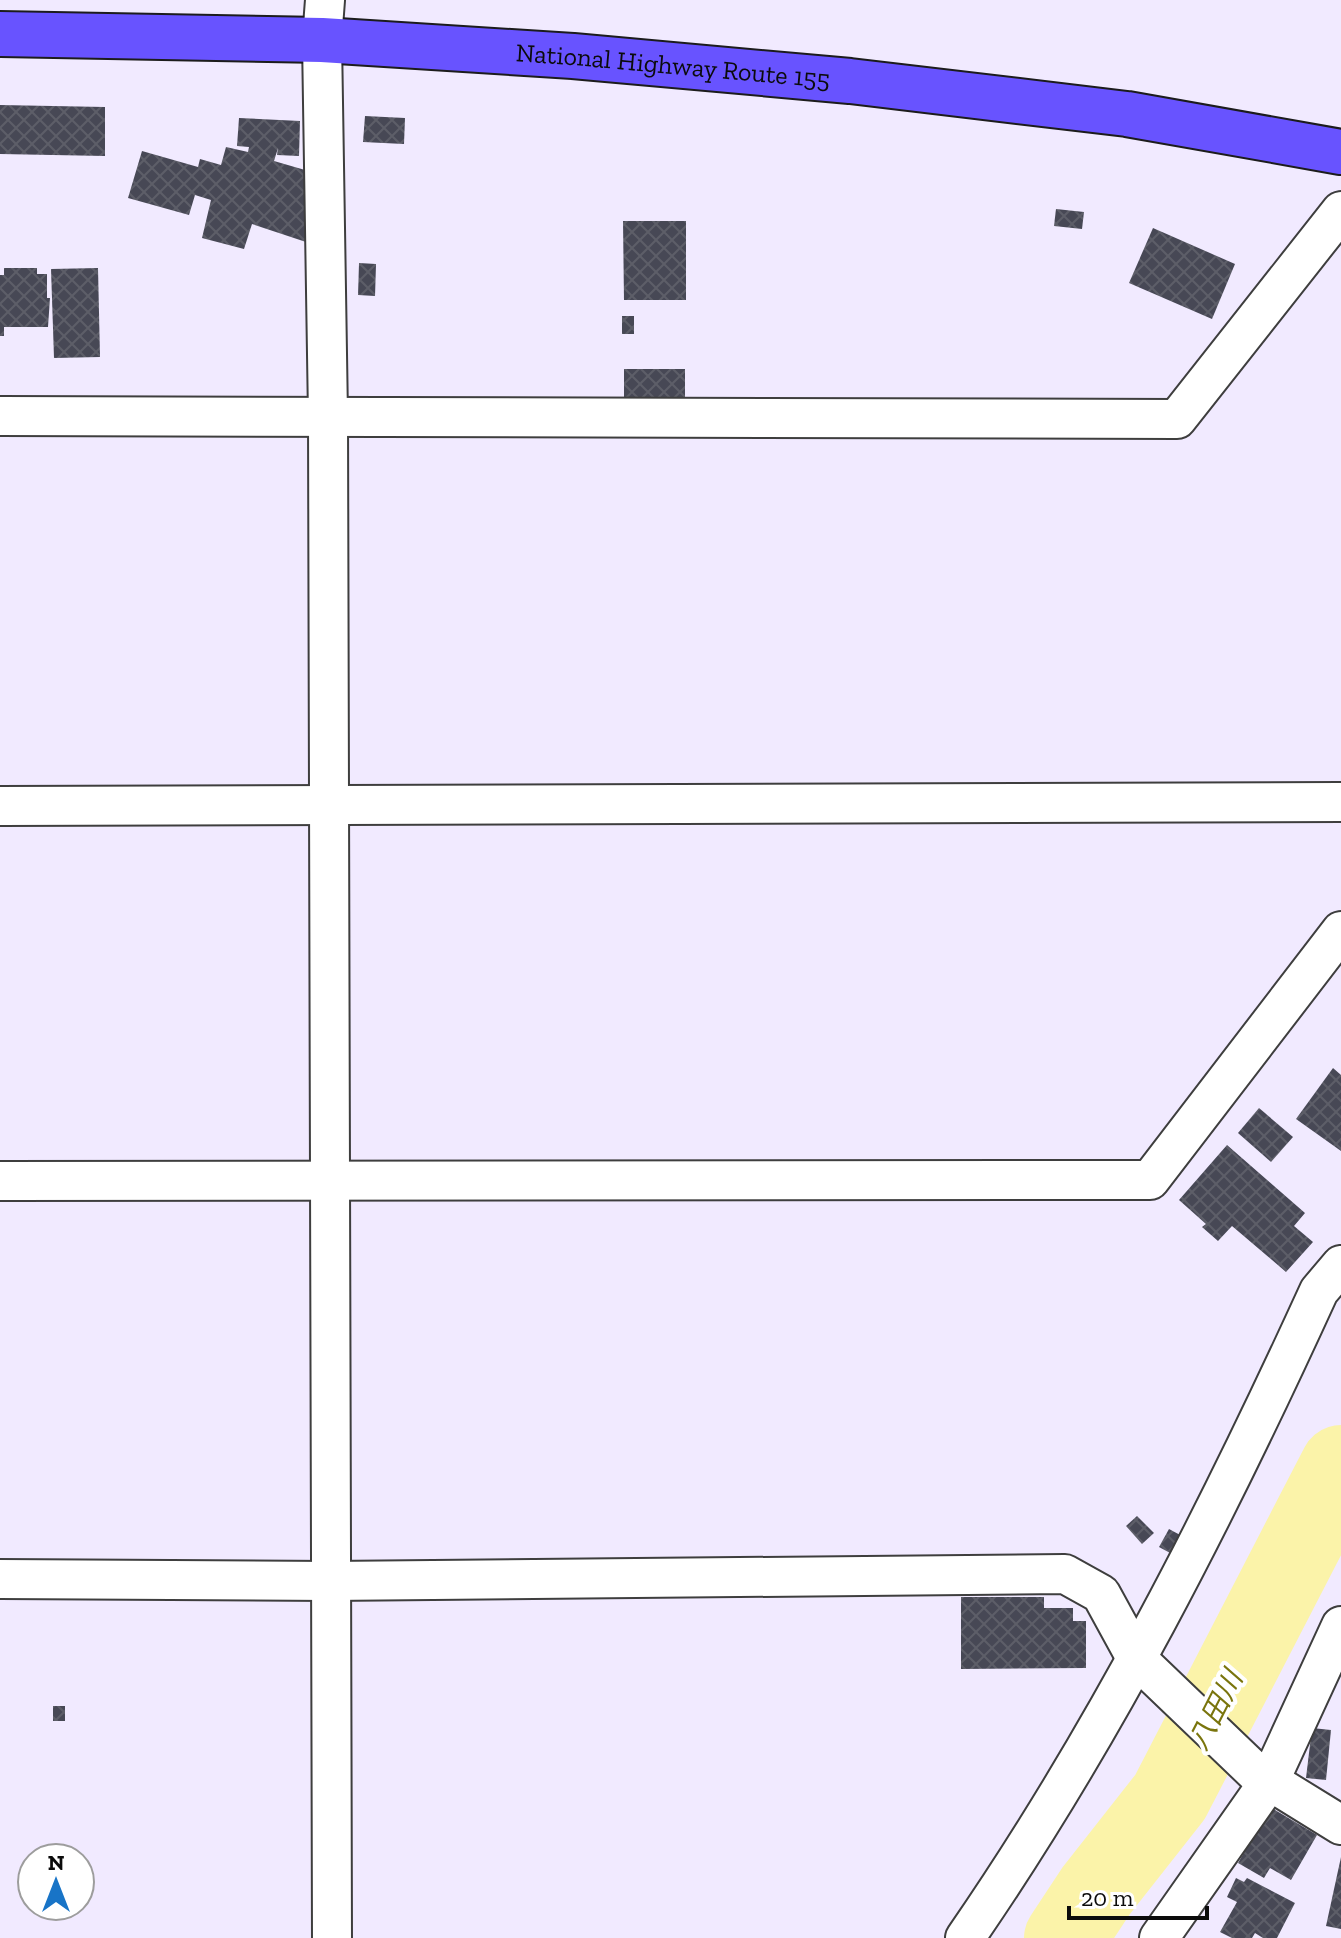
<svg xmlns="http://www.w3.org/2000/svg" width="1341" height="1938" viewBox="0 0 1341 1938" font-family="'Zilla Slab','Noto Sans JP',serif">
  <defs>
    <pattern id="building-cross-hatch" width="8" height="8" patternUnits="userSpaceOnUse" patternTransform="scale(2)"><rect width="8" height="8" fill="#474855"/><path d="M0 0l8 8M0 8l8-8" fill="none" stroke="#5d5e68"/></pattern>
  </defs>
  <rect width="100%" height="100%" fill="#f1eaff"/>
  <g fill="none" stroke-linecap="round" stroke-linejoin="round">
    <polyline stroke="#fbf3a9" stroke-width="82" points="1065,1938 1096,1891 1170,1797 1341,1466"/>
  </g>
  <g fill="url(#building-cross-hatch)">
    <polygon points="0,105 105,107 105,156 0,154"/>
    <polygon points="365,116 405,118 404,144 363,142"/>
    <polygon points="239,118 300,121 299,156 277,155 278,148 274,161 305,170 306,242 252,224 244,249 202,238 211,200 195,195 189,215 128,198 142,151 198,167 200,159 221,165 226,147 248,152 249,147 237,146"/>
    <polygon points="1056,209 1084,212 1082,229 1054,226"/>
    <polygon points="623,221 686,221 686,300 624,300"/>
    <polygon points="1153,228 1235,264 1212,319 1129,283"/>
    <polygon points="359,263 376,264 375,296 358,295"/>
    <polygon points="4,268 37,268 37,274 47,274 47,298 50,298 48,327 4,327 4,336 0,336 0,275 4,275"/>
    <polygon points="98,268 100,357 54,358 51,269"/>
    <rect x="622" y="316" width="12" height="18"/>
    <polygon points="624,369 685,369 685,402 624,403"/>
    <polygon points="1333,1068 1341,1075 1341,1151 1296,1119"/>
    <polygon points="1259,1108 1293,1137 1271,1162 1238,1133"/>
    <polygon points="1227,1145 1305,1213 1294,1226 1313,1242 1286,1272 1232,1226 1218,1241 1202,1227 1206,1224 1179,1200"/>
    <polygon points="1137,1516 1154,1533 1142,1544 1126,1526"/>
    <polygon points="1169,1529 1182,1536 1172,1554 1159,1547"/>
    <polygon points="961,1597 1044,1597 1044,1608 1073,1608 1073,1621 1086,1621 1086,1668 961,1669"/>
    <rect x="53" y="1706" width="12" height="15"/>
    <polygon points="1312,1728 1331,1730 1326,1780 1306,1778"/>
    <polygon points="1270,1807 1317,1835 1291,1880 1270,1868 1264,1878 1238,1863"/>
    <polygon points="1341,1857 1341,1929 1326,1926"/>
    <polygon points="1236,1878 1244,1882 1247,1878 1295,1903 1277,1938 1263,1938 1255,1933 1252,1938 1232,1938 1220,1932 1237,1902 1227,1897"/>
  </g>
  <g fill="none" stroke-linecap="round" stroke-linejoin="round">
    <defs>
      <g id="minor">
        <polyline points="325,0 322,40 328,416 332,1938"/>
        <polyline points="0,416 1177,419 1341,211"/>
        <polyline points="0,806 1341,802"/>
        <polyline points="0,1181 1150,1180 1341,931"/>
        <polyline points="0,1579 330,1581 1065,1574 1101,1594 1136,1658 1255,1772 1341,1825"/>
        <path d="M965,1938C1105,1735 1217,1514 1319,1291L1341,1265"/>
        <polyline points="1159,1938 1270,1780 1341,1626"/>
      </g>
      <g id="trunk">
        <path id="s1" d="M0,34L322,40L573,56L850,81L1127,114L1341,152"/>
      </g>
    </defs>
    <use href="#minor" stroke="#3e3e3e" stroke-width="42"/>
    <use href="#trunk" stroke="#1c1c1c" stroke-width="48"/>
    <use href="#minor" stroke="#fff" stroke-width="38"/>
    <use href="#trunk" stroke="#6853ff" stroke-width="44"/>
  </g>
  <g text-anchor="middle" stroke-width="8" stroke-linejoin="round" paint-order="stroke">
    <g font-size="26" fill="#0b0b0b" stroke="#fff">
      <text dy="9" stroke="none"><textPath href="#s1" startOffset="674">National Highway Route 155</textPath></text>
    </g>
    <g font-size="28" font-style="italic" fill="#7a750d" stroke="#fff">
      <text transform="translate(1215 1710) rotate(-63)" y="10">八田川</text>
    </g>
  </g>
  <g transform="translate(56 1882)"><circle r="38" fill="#ffffff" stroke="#9d9d9d" stroke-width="2"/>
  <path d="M0-6L14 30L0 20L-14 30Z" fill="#1874c7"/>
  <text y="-12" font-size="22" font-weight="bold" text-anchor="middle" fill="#0b0b0b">N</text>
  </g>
  <path d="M1069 1906v12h138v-12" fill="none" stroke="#0b0b0b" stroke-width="4"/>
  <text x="1081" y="1906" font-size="24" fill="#0b0b0b" stroke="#ffffff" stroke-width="6" paint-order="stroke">20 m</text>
</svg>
